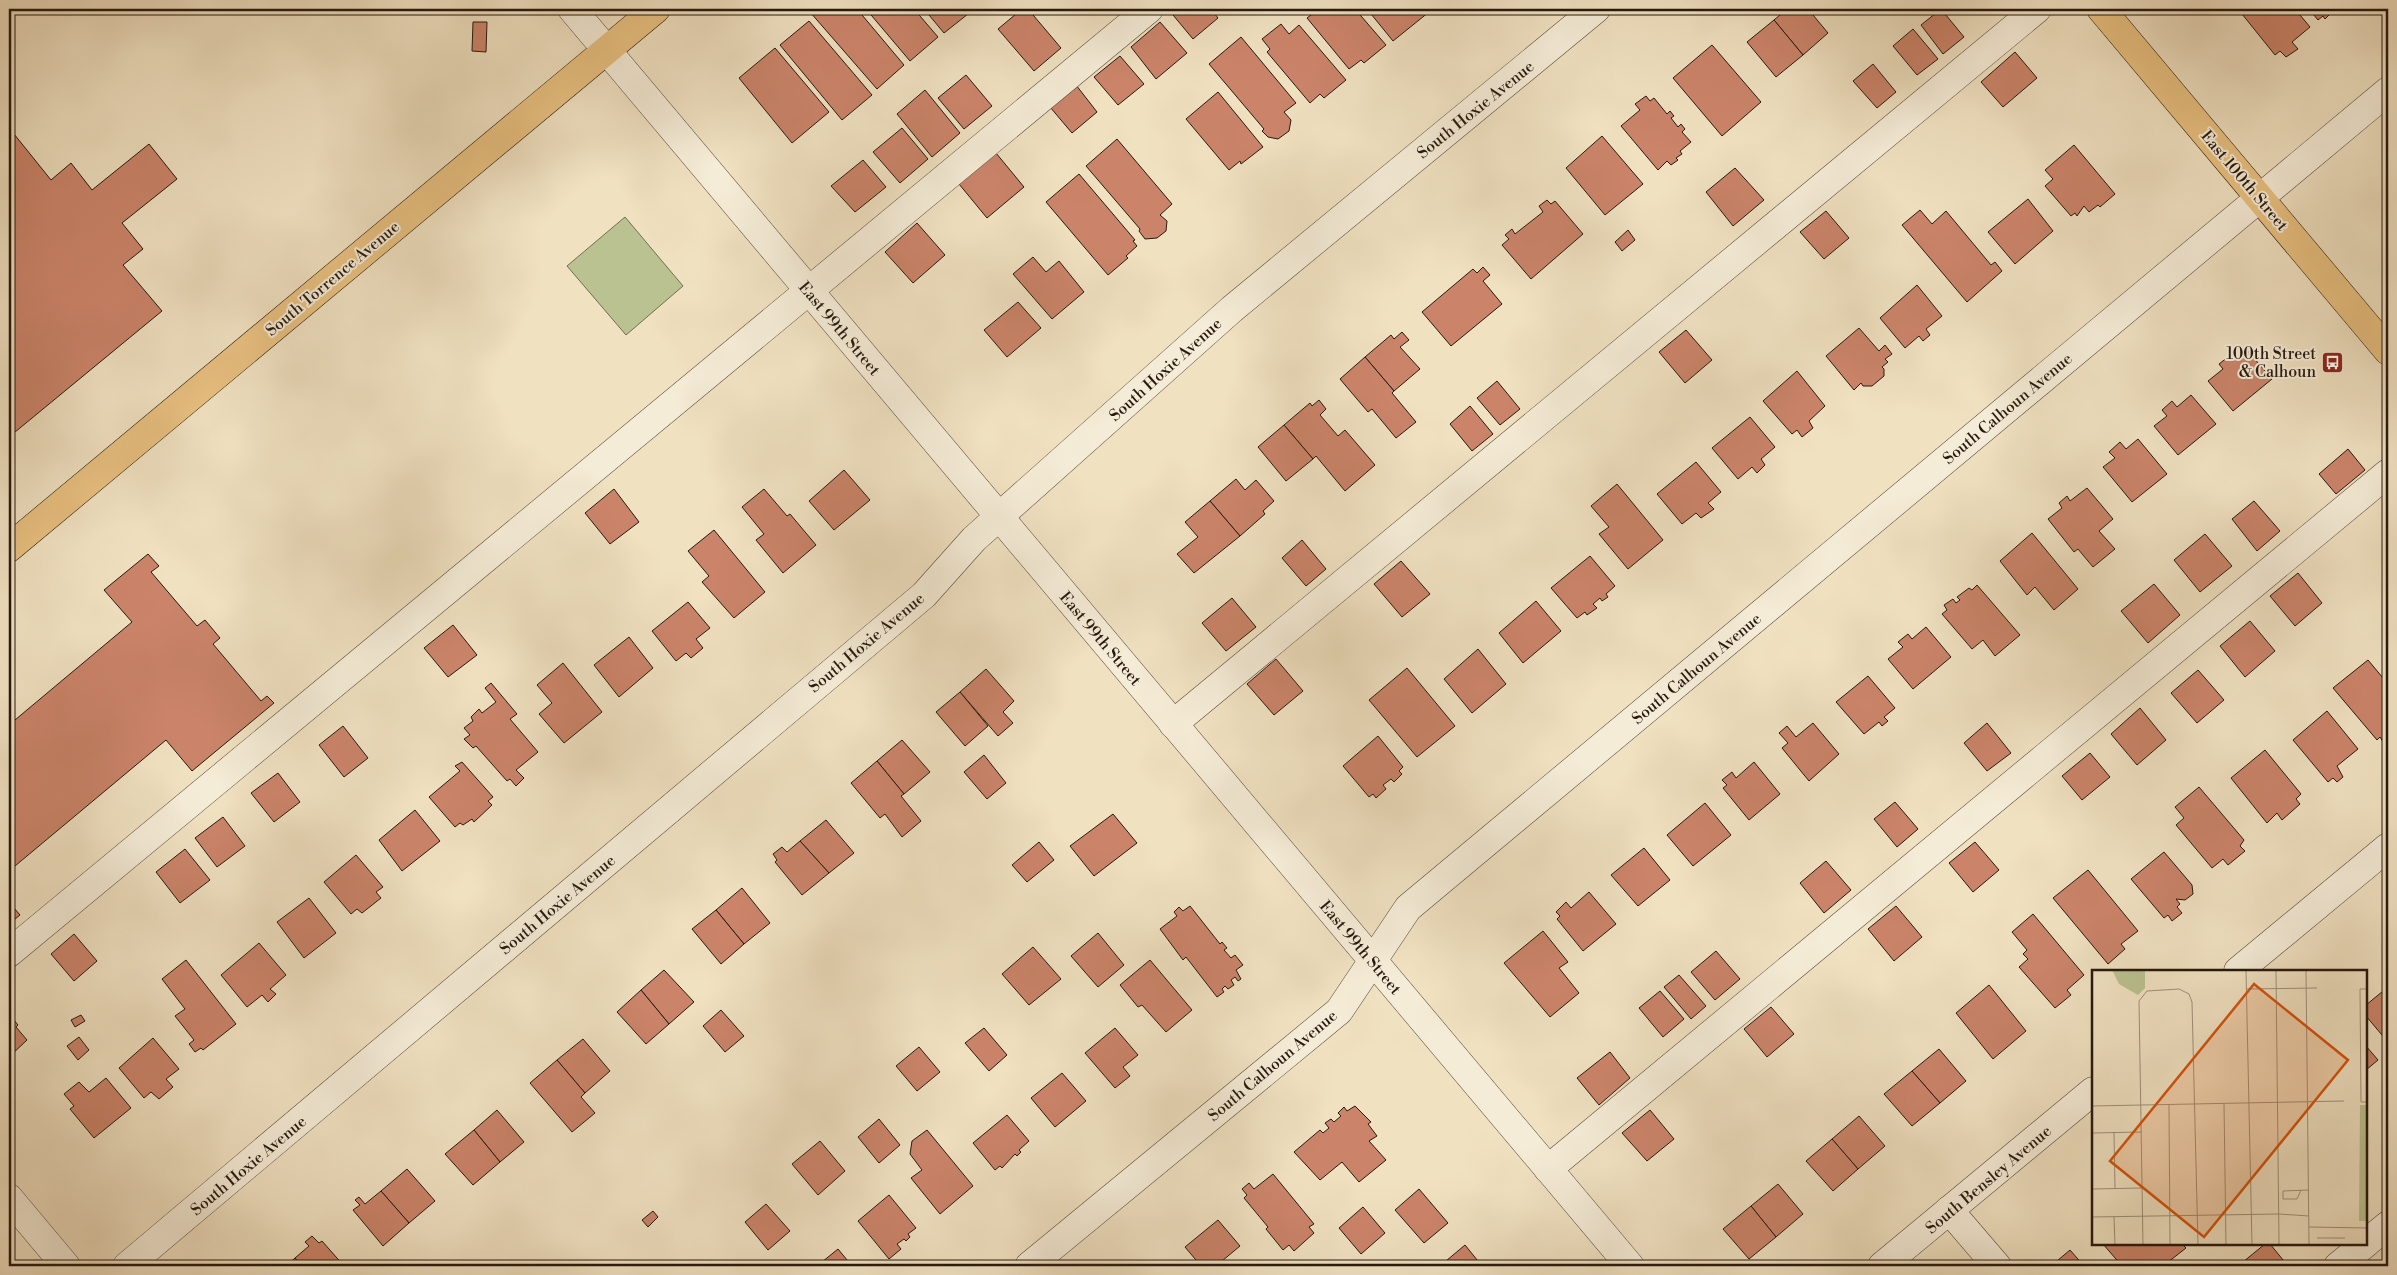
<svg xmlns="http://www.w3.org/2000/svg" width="2397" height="1275" viewBox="0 0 2397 1275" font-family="'Libre Bodoni',serif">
  <rect width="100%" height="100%" fill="#f0e1c1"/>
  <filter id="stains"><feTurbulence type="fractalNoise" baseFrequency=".004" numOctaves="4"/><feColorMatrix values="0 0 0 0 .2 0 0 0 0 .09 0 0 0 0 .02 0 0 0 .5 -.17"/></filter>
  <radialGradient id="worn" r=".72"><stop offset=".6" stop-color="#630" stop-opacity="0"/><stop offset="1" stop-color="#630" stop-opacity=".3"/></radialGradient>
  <polygon fill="#bbc292" stroke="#706e50" points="625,217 683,286 626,335 567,266"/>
  <g fill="#cb846a" stroke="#26190f">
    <polygon points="813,9 857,9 904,65 877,89 810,12"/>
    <polygon points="866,9 914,9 938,37 910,61"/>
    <polygon points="924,9 972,9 973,10 944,33"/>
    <polygon points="1022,9 1028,9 1061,48 1034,71 998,29"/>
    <polygon points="1168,9 1211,9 1218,18 1193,39"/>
    <polygon points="1306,9 1355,9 1386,45 1364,63 1361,60 1349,69 1307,18 1311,15"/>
    <polygon points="1367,9 1426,9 1429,12 1393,41"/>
    <polygon points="1787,9 1808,9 1828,33 1803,55 1774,20"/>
    <polygon points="1941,9 1964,37 1943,54 1921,25"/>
    <polygon points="2238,9 2295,9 2310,27 2292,42 2298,49 2286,57 2280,51 2275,55"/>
    <polygon points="2309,9 2331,9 2331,13 2325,19 2323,16 2318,20"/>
    <polygon points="1774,20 1803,55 1776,77 1747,42"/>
    <polygon points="809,21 872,95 842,120 780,45"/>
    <polygon points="473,22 487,22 486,52 472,51"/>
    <polygon points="1160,22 1187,53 1156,79 1131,47"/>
    <polygon points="1281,24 1289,34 1299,25 1346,80 1324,98 1320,94 1310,103 1267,52 1270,49 1262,39"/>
    <polygon points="1913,29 1938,59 1917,75 1893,46"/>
    <polygon points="1241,37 1296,103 1284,112 1291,120 1289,131 1278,139 1268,137 1262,131 1264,129 1209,64"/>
    <polygon points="1712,45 1761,102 1722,136 1673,78"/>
    <polygon points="775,48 829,112 792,143 739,78"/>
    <polygon points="2015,52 2037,78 2003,107 1981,82"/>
    <polygon points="1120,56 1144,84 1118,105 1094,77"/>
    <polygon points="1873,64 1896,92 1877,108 1853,81"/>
    <polygon points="966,75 992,106 964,129 938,98"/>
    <polygon points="1076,85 1097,112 1072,133 1050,107"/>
    <polygon points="925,90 960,133 932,157 897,114"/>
    <polygon points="1218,92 1263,147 1241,164 1240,161 1229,170 1186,119"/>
    <polygon points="1646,96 1650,101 1654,98 1667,114 1670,111 1674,116 1671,118 1678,127 1681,124 1685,129 1682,132 1691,142 1680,151 1682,154 1676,158 1678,160 1671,165 1667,161 1658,170 1621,126 1640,110 1635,104"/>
    <polygon points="902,128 928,159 900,183 873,152"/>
    <polygon points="14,134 51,180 71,163 92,190 149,144 177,179 122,223 143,249 123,265 162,311 9,437 9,139"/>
    <polygon points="1602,136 1643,184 1605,215 1566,168"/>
    <polygon points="1117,139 1172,204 1160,215 1167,221 1166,231 1157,238 1145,239 1139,231 1140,229 1086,166"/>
    <polygon points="2074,145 2115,194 2100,207 2098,205 2089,212 2084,206 2077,216 2075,213 2071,216 2045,186 2053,179 2045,170"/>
    <polygon points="996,153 1024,187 987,218 959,184"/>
    <polygon points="863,160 886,187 855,212 831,186"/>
    <polygon points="1735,168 1764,200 1733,226 1706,192"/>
    <polygon points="1079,174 1135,240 1133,241 1137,246 1126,256 1128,258 1108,275 1046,202"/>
    <polygon points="2028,199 2053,231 2015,264 1988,232"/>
    <polygon points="1547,200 1551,204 1555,201 1583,234 1531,279 1502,245 1509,239 1505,235 1512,229 1515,234 1543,212 1539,206"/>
    <polygon points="1920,210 1932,224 1946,211 1991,265 1995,262 2002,271 1967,302 1902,225"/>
    <polygon points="1826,211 1849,238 1824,259 1800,232"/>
    <polygon points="917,223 945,255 913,283 885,252"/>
    <polygon points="1628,230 1635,240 1622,251 1615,242"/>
    <polygon points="1033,257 1046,272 1059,261 1084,292 1052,319 1013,274"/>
    <polygon points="1483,267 1490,275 1483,281 1502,304 1451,346 1422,312 1473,269 1477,273"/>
    <polygon points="1917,285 1942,316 1926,329 1930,335 1923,341 1919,336 1905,348 1880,318"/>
    <polygon points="1018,302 1041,328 1007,357 984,330"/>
    <polygon points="1859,328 1879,351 1885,345 1892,354 1885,359 1888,362 1882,367 1884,369 1884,376 1872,386 1863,386 1861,383 1854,390 1826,356"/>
    <polygon points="1686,330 1712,360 1685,383 1659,352"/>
    <polygon points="1402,332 1409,340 1400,347 1420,369 1394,391 1365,357 1391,335 1394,339"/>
    <polygon points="2246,349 2272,379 2233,411 2208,381 2223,369 2219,364 2228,357 2232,361"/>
    <polygon points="1365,357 1394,391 1392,393 1416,422 1396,438 1372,409 1368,412 1340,379"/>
    <polygon points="1797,371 1825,406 1809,421 1813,428 1802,437 1797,430 1792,434 1763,401"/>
    <polygon points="1497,381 1520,409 1500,425 1477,398"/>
    <polygon points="2191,395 2216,424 2178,455 2154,426 2167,416 2162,410 2172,401 2177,407"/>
    <polygon points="1319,400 1326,409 1320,415 1338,436 1345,430 1375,465 1345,491 1316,456 1313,459 1284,425 1310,403 1312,406"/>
    <polygon points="1470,406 1493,434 1472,451 1450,424"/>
    <polygon points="1750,417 1775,447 1761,459 1765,465 1757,473 1752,467 1738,479 1712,448"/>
    <polygon points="1284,425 1313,459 1286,481 1258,447"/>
    <polygon points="2138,439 2167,474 2132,502 2103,467 2115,458 2109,452 2120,442 2126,449"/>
    <polygon points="2348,449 2365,470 2336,494 2319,474"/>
    <polygon points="1696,462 1721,492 1708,503 1714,509 1701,518 1696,513 1682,524 1657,494"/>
    <polygon points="844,470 870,500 834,530 809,501"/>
    <polygon points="1236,479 1245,490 1256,480 1274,501 1263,511 1265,514 1240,536 1210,501"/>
    <polygon points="1617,484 1663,540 1628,569 1599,534 1609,527 1591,506"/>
    <polygon points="2087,488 2113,519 2099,531 2115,549 2093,567 2078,549 2074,552 2048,519 2062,508 2059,503 2067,496 2070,501"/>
    <polygon points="614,489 639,522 610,544 585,513"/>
    <polygon points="764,489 787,516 790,514 816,545 783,573 756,540 764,534 742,507"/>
    <polygon points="1210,501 1240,536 1194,573 1177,554 1198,537 1185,522"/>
    <polygon points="2254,501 2280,531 2257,551 2232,519"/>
    <polygon points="714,530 765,592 734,618 702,582 709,576 688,551"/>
    <polygon points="2032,533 2078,589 2054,610 2035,587 2027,595 2000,561"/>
    <polygon points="2205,534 2232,566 2200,592 2174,560"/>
    <polygon points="1302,540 1326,569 1306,586 1282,558"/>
    <polygon points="148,554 159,566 151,572 197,626 205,620 220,638 213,644 261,701 267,696 274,703 192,771 166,740 9,871 9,725 132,622 104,590"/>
    <polygon points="1590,556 1615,586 1606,594 1608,597 1602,601 1600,598 1593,604 1597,608 1587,615 1585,612 1577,618 1551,588"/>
    <polygon points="1401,561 1430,594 1402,617 1374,584"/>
    <polygon points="2298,573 2322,603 2295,626 2270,596"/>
    <polygon points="2154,584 2180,615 2148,643 2121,611"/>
    <polygon points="1977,585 2020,635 1995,656 1983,640 1972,649 1942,614 1947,610 1944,605 1953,599 1956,603 1960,600 1957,597 1969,588 1972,590"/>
    <polygon points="1232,598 1256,627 1226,651 1202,623"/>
    <polygon points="1536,601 1561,631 1523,663 1499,633"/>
    <polygon points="688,602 710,628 696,639 703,648 691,658 686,653 676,661 652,631"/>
    <polygon points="2250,621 2275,651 2245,677 2220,646"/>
    <polygon points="453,625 477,655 448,677 424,648"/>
    <polygon points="1926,627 1951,657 1913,689 1888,659 1903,647 1898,642 1908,634 1912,639"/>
    <polygon points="629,637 653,668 619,697 594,665"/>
    <polygon points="1478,649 1506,684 1472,713 1444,679"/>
    <polygon points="1276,659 1303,691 1274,715 1247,684"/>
    <polygon points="2368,660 2388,684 2388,738 2383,742 2380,737 2377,740 2333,688"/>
    <polygon points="563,663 602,712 564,743 539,714 552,703 537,685"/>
    <polygon points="1407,668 1455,726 1417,757 1369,700"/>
    <polygon points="986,669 1014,701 1003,712 1013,723 998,736 960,692"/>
    <polygon points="2198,670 2224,700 2197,723 2171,693"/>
    <polygon points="1868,676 1895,708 1884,717 1888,721 1882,726 1879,722 1864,734 1836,702"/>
    <polygon points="491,683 517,714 510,719 538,752 516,770 524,778 516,786 510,779 507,781 476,746 473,748 464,739 470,735 464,728 473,721 471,717 479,709 482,713 496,702 485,688"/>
    <polygon points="960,692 988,726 965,746 936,712"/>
    <polygon points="2140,708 2166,740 2137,765 2111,734"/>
    <polygon points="2327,711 2358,749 2337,766 2343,777 2337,782 2333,778 2328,782 2293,740"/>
    <polygon points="1813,723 1839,754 1809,781 1782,748 1788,743 1779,733 1787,726 1796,737"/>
    <polygon points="1987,723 2011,753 1987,771 1964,743"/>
    <polygon points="343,726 368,758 344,777 319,745"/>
    <polygon points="1378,736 1403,767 1399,771 1402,774 1394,782 1391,779 1383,785 1386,789 1376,798 1373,794 1369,797 1343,766"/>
    <polygon points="902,740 930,772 904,794 877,761"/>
    <polygon points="2265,750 2301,794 2296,799 2300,804 2282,820 2277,813 2267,823 2231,778"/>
    <polygon points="2090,753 2110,777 2082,800 2062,776"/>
    <polygon points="984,755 1006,783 987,799 964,772"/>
    <polygon points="877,761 904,794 901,796 921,821 902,837 885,814 880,818 851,783"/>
    <polygon points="462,762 493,797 488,801 492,805 474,822 472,819 463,825 460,823 455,827 429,797 460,771 455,766"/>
    <polygon points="1754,762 1780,794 1749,820 1723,788 1727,785 1722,780 1732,772 1736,778"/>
    <polygon points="278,773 300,802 274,822 251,793"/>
    <polygon points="2199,787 2244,840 2240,846 2245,851 2228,865 2223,859 2212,868 2176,825 2184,818 2175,807"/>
    <polygon points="1895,802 1918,829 1897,847 1874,819"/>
    <polygon points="1705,803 1731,835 1693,866 1667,835"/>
    <polygon points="415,810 440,841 402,871 379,840"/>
    <polygon points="1113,814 1137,843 1094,876 1070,846"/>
    <polygon points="223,817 245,846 217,867 195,838"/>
    <polygon points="826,820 854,853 829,873 800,841"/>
    <polygon points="800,841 829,873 802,895 775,862 777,860 773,854 782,847 787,852"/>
    <polygon points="1039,842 1054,860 1027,882 1012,865"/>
    <polygon points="1975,842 1999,870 1973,892 1949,863"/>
    <polygon points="1644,848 1670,880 1638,906 1611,875"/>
    <polygon points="185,849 210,880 180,903 156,872"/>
    <polygon points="2164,852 2192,885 2193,894 2185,900 2176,899 2180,904 2177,907 2182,913 2172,921 2168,915 2164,918 2131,879"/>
    <polygon points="356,855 383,887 376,892 381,898 362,913 357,909 351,914 324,882"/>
    <polygon points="1826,861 1851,890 1824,913 1800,883"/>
    <polygon points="2088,870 2138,931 2121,944 2125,949 2108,964 2053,898"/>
    <polygon points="742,888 770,923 744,944 716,910"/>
    <polygon points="1589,892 1616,924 1583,951 1557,919 1560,916 1556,912 1566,902 1571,908"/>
    <polygon points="309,898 336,933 304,958 277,922"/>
    <polygon points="9,902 20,915 9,924"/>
    <polygon points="1190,906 1220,944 1222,942 1227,948 1224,950 1231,958 1235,955 1243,965 1236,970 1241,979 1238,981 1235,977 1231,980 1234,985 1228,989 1225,986 1222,989 1224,992 1217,997 1186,957 1183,960 1160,929 1177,916 1174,912 1179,907 1183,911"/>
    <polygon points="1896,906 1922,937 1894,961 1868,929"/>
    <polygon points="716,910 744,944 721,964 692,929"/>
    <polygon points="2033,914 2084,975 2067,990 2071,995 2055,1008 2019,967 2028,959 2023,954 2027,950 2012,932"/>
    <polygon points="1543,931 1568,962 1559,968 1579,993 1550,1017 1504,963"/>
    <polygon points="1098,933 1124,965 1098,987 1071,956"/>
    <polygon points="74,934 97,961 74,981 51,954"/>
    <polygon points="259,943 286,975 270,989 276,994 268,1002 262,995 247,1007 221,975"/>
    <polygon points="1033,947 1061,979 1029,1005 1002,974"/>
    <polygon points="1716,951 1740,979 1715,1000 1691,972"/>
    <polygon points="186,960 236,1024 203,1050 201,1048 195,1052 189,1044 194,1040 175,1016 185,1009 162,979"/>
    <polygon points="1150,960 1192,1010 1166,1032 1142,1005 1138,1007 1120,985"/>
    <polygon points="664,970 694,1002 669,1024 641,990"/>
    <polygon points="1679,975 1706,1006 1691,1019 1664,987"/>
    <polygon points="1989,985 2026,1031 1993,1059 1956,1013"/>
    <polygon points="2388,987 2388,1041 2387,1041 2366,1016 2366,1005"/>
    <polygon points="641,990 669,1024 646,1044 617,1012"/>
    <polygon points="1660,991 1684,1019 1663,1037 1639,1008"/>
    <polygon points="1771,1007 1794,1034 1767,1057 1744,1029"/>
    <polygon points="721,1010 744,1036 725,1052 703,1026"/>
    <polygon points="9,1014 18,1025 16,1027 27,1040 9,1057"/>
    <polygon points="81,1015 85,1021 75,1027 71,1020"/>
    <polygon points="984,1028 1007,1055 989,1071 965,1043"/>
    <polygon points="1115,1028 1138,1055 1123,1067 1130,1076 1115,1088 1085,1053"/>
    <polygon points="79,1037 89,1050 78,1060 67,1046"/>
    <polygon points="153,1038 179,1069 166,1079 173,1087 159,1099 151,1092 144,1098 119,1068"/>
    <polygon points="583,1039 610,1071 585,1093 557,1060"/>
    <polygon points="2366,1046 2378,1060 2366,1070"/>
    <polygon points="919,1047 940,1072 917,1091 896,1066"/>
    <polygon points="1939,1049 1966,1081 1940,1103 1912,1071"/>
    <polygon points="1610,1052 1630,1078 1599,1105 1577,1078"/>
    <polygon points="557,1060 585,1093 581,1097 595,1113 572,1132 530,1083"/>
    <polygon points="1912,1071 1940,1103 1912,1126 1884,1094"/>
    <polygon points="1062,1073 1086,1101 1055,1127 1031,1098"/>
    <polygon points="106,1078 131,1108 94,1138 70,1109 74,1106 64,1094 79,1082 89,1092"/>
    <polygon points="1355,1106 1371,1122 1368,1124 1377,1136 1369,1141 1386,1160 1359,1182 1342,1162 1320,1180 1294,1152 1320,1130 1323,1133 1329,1128 1325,1123 1331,1119 1334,1122 1341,1116 1338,1113 1344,1107 1347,1111"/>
    <polygon points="497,1110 524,1142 500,1162 474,1130"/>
    <polygon points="1650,1110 1674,1139 1647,1161 1622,1133"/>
    <polygon points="1007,1115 1029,1141 1019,1150 1021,1152 1017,1156 1015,1154 1002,1168 1000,1166 995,1170 973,1143"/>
    <polygon points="1859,1116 1885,1146 1858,1169 1832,1139"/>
    <polygon points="879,1119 900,1145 879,1163 858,1137"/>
    <polygon points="474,1130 500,1162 473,1185 445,1154"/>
    <polygon points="927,1130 973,1186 940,1214 911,1178 922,1170 910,1154 912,1141"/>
    <polygon points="1832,1139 1858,1169 1833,1191 1806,1161"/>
    <polygon points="820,1141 845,1171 818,1195 792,1164"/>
    <polygon points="407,1169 435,1201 409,1223 381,1191"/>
    <polygon points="1273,1174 1314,1224 1309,1227 1314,1233 1294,1251 1289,1245 1283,1250 1266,1229 1268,1227 1244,1198 1247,1195 1242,1189 1249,1183 1254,1189"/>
    <polygon points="1778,1184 1803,1214 1776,1237 1751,1206"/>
    <polygon points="1419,1189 1448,1223 1424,1243 1395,1210"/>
    <polygon points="381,1191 409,1223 383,1246 353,1210 360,1205 355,1200 359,1197 365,1204"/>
    <polygon points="889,1195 916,1228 908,1234 910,1237 906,1241 904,1239 897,1244 901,1249 889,1259 858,1221"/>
    <polygon points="766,1204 790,1231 768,1250 745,1222"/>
    <polygon points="1751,1206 1776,1237 1749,1259 1723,1229"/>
    <polygon points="1363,1207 1385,1233 1361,1254 1339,1228"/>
    <polygon points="653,1211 658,1217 648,1227 642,1220"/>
    <polygon points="1218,1220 1240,1246 1216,1266 1201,1266 1185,1247"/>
    <polygon points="312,1236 319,1243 322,1241 344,1266 302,1266 295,1258 309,1246 305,1242"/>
    <polygon points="2103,1244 2182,1244 2186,1248 2163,1266 2122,1266"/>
    <polygon points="2265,1244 2270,1244 2288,1266 2238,1266"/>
    <polygon points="1465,1245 1482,1266 1440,1266"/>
    <polygon points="838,1249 852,1266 817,1266"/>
    <polygon points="2070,1250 2084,1266 2051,1266"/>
    <polygon points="295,1258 302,1266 286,1266"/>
  </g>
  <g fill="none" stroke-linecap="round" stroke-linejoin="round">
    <defs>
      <g id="minor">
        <polyline points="572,9 1630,1266"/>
        <polyline points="1173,724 2037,9"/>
        <polyline points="9,953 1149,9"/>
        <polyline points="2238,971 2388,847"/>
        <polyline points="1548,1169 2388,473"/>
        <polyline points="9,1198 66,1266"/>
        <polyline points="1949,1210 1997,1266"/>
        <polyline points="2366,1243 2388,1225"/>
        <polyline points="127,1266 924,595 974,539 1232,309 1596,9"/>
        <polyline points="1029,1266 1339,1011 1408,908 2388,91"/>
        <polyline points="1882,1266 2093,1091"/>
        <polyline points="2338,1266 2365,1244"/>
      </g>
      <g id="major">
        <polyline points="2101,9 2388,351"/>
        <polyline points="9,548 656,9"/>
      </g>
    </defs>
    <use href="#minor" stroke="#584b3c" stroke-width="29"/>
    <use href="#major" stroke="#26190f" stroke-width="29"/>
    <use href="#minor" stroke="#f5ecd7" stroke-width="28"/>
    <use href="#major" stroke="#e8c080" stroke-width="28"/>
  </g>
  <defs>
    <symbol id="bus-square" viewBox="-11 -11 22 22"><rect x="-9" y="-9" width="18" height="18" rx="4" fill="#8f2418" stroke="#f5ecd7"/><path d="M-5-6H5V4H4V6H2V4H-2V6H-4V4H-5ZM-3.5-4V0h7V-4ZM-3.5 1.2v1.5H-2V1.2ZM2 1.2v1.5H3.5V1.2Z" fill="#fff"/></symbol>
  </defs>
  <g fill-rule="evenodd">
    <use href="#bus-square" x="2320" y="350" width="25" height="25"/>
  </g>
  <g text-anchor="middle" stroke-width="4" stroke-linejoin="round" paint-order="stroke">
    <g font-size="16" fill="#26190f" stroke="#f5ecd7">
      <text transform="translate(1475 109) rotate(-39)" y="6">South Hoxie Avenue</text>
      <text transform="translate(2245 180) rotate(50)" y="6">East 100th Street</text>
      <text transform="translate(332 278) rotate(-40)" y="6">South Torrence Avenue</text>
      <text transform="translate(840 328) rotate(50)" y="6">East 99th Street</text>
      <text transform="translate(1165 369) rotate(-42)" y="6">South Hoxie Avenue</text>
      <text transform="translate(2007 408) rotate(-40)" y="6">South Calhoun Avenue</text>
      <text transform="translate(1101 638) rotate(50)" y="6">East 99th Street</text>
      <text transform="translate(866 642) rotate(-40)" y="6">South Hoxie Avenue</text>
      <text transform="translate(1696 668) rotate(-40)" y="6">South Calhoun Avenue</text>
      <text transform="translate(557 904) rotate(-40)" y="6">South Hoxie Avenue</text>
      <text transform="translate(1361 947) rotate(50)" y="6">East 99th Street</text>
      <text transform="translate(1272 1065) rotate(-40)" y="6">South Calhoun Avenue</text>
      <text transform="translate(248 1165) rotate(-40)" y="6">South Hoxie Avenue</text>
      <text transform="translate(1988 1179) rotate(-40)" y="6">South Bensley Avenue</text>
    </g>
    <g font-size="16" fill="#26190f" stroke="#f5ecd7" text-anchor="end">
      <text x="2316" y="359">100th Street<tspan x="2316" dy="18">&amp; Calhoun</tspan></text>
    </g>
  </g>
  <g transform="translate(2092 970)">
    <rect width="275" height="275" fill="#f0e1c1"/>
    <path d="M20,0H53V18L46,25L27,14ZM268,135H275V251H267Z" fill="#bbc292"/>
    <path fill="none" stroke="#9f917a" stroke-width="1" d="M154,0L160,275M184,0L187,275M214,0L217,275M154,19L225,18M275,19H268L269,132H275M132,134L134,275M77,135L78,275M0,136L252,131M22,162L23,218M0,163L50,162M0,219L50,218M209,220L205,229H191V221L217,220M0,247L187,244L217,246M22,247L23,275M217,257L275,258M225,268H253M51,275L47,31L55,21L87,19L97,24L100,32L106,275"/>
    <path fill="#d5530c" fill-opacity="0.15" stroke="#d5530c" stroke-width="2.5" d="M162,14L256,90L112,267L18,191Z"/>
    <rect width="275" height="275" fill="none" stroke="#26190f" stroke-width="2.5"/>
  </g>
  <rect width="2397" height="1275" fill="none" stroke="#f0e1c1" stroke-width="30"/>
  <rect x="10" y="10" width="2377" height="1255" fill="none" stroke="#26190f" stroke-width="2.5"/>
  <rect x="15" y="15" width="2367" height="1245" fill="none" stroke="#26190f"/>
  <rect width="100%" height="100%" filter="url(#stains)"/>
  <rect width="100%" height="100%" fill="url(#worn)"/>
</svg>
